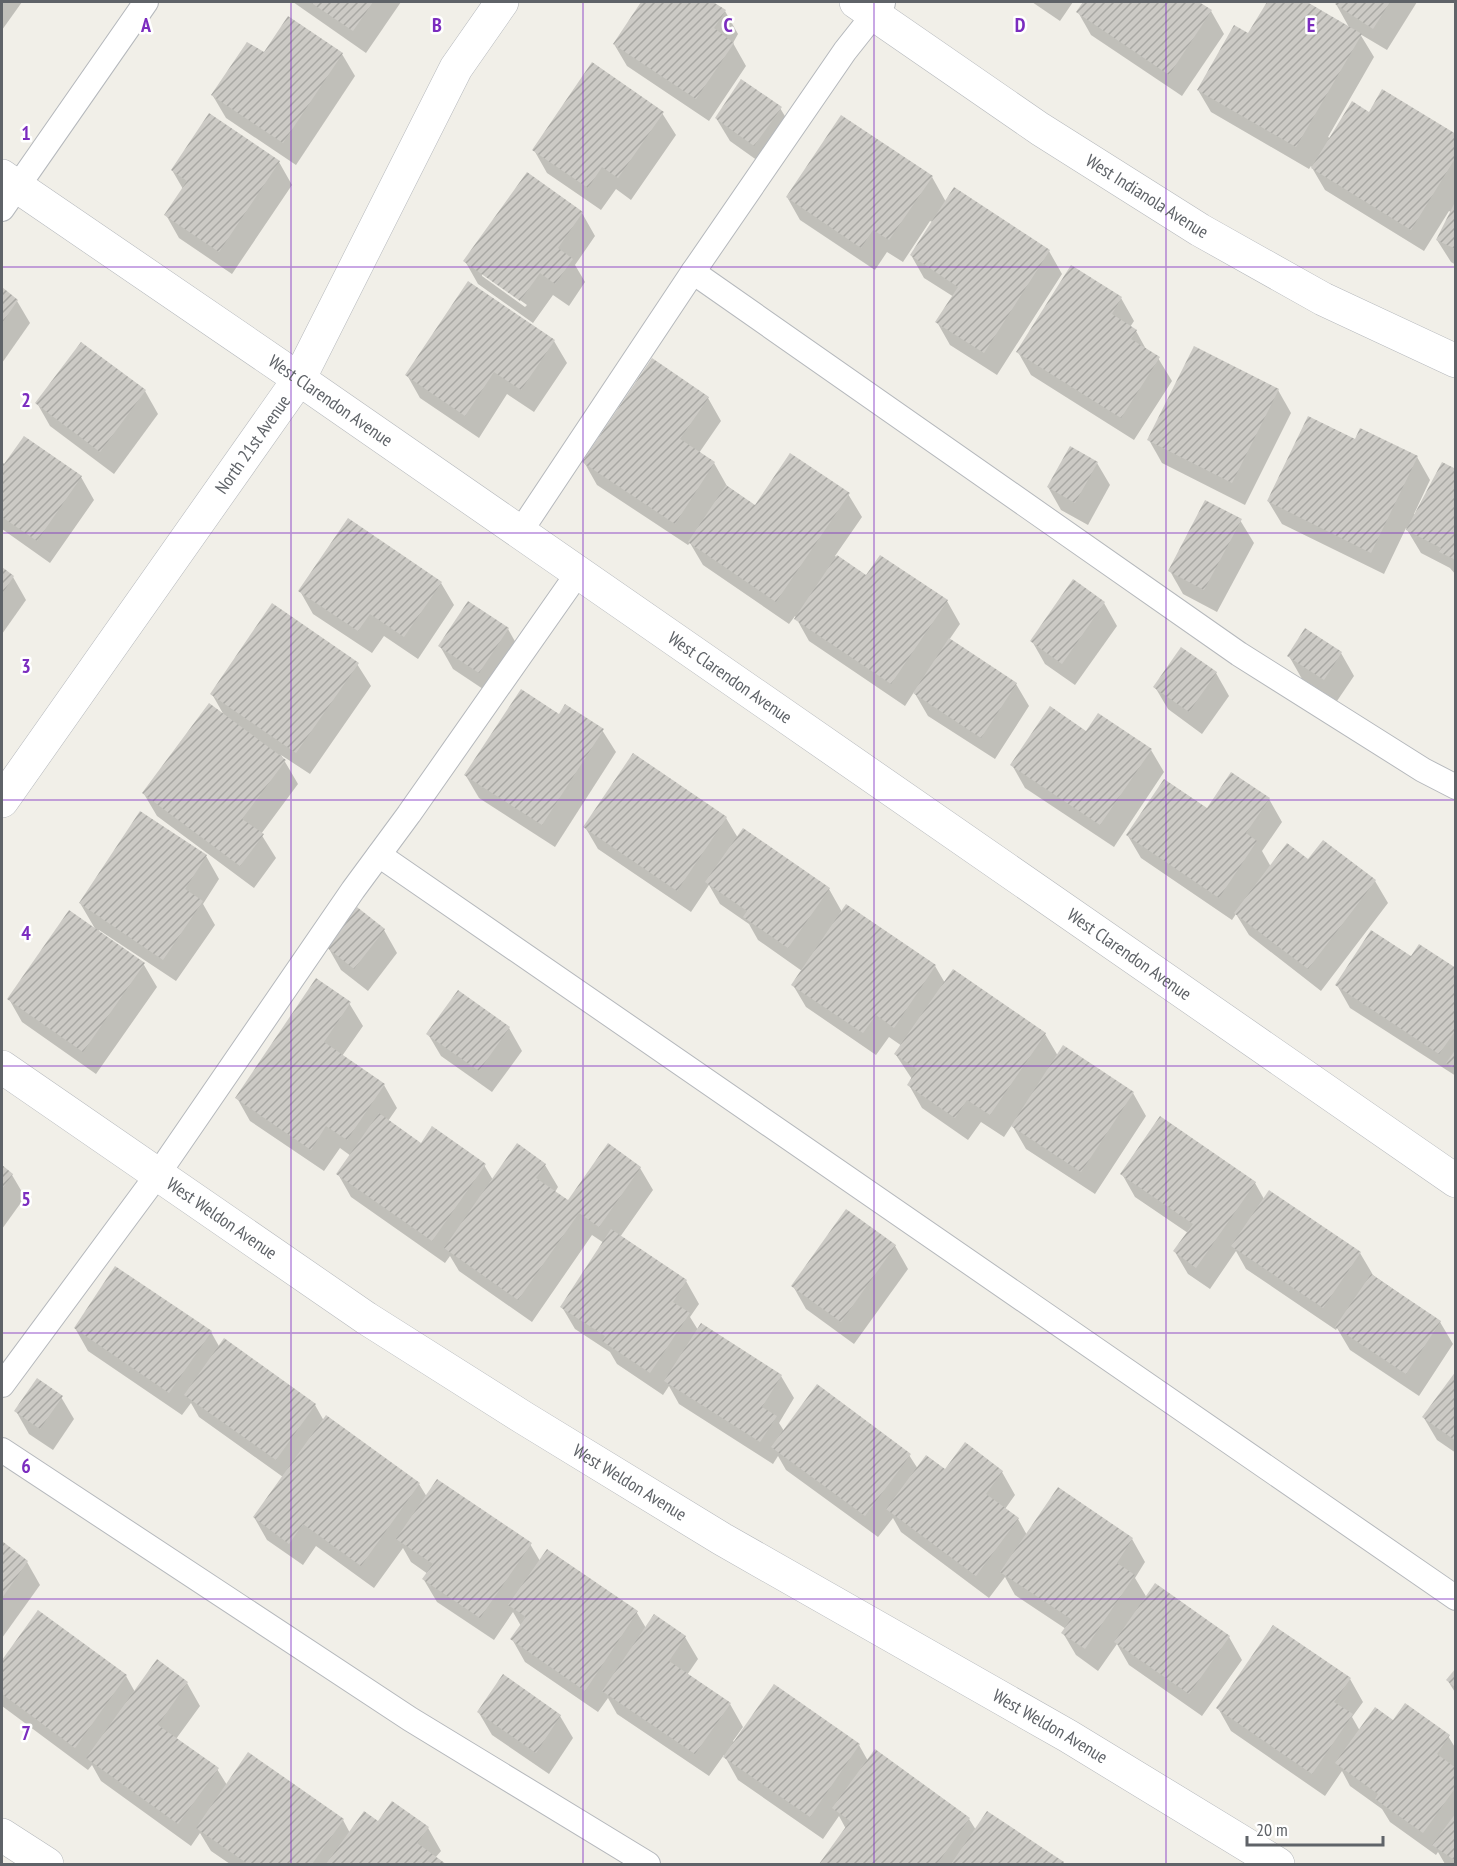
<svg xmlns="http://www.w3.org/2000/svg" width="1457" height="1866" viewBox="0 0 1457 1866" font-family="'PT Sans Narrow',sans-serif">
  <defs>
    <pattern id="building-hatch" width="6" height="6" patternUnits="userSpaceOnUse" patternTransform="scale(1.5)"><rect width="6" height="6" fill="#cccac5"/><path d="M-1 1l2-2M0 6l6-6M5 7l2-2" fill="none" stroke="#a9a8a4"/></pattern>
  </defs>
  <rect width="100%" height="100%" fill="#f1efe8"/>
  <g fill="#0003" fill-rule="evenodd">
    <polygon points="2,2 22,2 2,30"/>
    <polygon points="293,2 401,2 366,53"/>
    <polygon points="643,2 710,2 725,11 738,34 733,43 746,66 709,121 627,66 614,44"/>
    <polygon points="1032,2 1073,2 1060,21"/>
    <polygon points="1085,2 1196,2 1211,11 1224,34 1182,96 1091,35 1078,12"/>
    <polygon points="1268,2 1304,2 1350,29 1336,4 1338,2 1417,2 1387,50 1360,34 1374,57 1328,137 1330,138 1369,114 1456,136 1456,265 1451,262 1437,240 1451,212 1449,211 1424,251 1325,190 1311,166 1309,169 1211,112 1198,90 1249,35"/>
    <polygon points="264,54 342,54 355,76 296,165 226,118 213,96"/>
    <polygon points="780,108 794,131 768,168 730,141 716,118"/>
    <polygon points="662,113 676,135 631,200 616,189 601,210 547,173 534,150"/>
    <polygon points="279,162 292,185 232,274 179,238 166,215 183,189 172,170"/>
    <polygon points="932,177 946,202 1049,251 1062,274 997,375 950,345 937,322 954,297 924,278 911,255 933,222 930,221 903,262 887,252 875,270 800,220 787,197"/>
    <path d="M582,213L595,236L575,265L585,282L569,306L553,295L533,323L478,284L465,261ZM482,273L527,305L525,307L482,276Z"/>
    <polygon points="2,289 17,301 30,323 2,363"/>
    <polygon points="1121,298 1134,321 1130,327 1136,331 1147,351 1158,358 1172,381 1134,440 1031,375 1018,352"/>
    <polygon points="554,341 567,363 534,412 507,394 479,438 420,398 407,375"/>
    <polygon points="1278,390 1291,413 1245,505 1162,463 1149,440"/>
    <polygon points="145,391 158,414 114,474 50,426 37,403"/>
    <polygon points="708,398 721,421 699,453 714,463 727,486 756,507 848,494 862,517 835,556 867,577 947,601 960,624 949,640 1016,684 1029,706 995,759 928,716 914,692 905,706 809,641 795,616 789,624 703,565 690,543 688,545 597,485 584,462"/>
    <polygon points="1355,441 1417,457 1430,480 1414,514 1416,515 1456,471 1456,575 1450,568 1421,553 1406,528 1384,574 1282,524 1268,501"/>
    <polygon points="2,463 5,466 81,477 94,500 50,563 2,529"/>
    <polygon points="1097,463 1110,485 1088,525 1061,510 1048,487"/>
    <polygon points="1240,520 1254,543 1217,612 1183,594 1170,571"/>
    <polygon points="2,569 13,577 26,600 2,634"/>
    <polygon points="441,583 454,605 418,659 384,636 372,653 313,614 300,591"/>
    <polygon points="1104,603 1117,626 1075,685 1045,664 1032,641"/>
    <polygon points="508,629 521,652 492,695 453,669 440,646"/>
    <polygon points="1341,653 1354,676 1337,701 1302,679 1289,656"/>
    <polygon points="357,664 371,686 310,774 281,755 298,784 261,834 276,858 254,888 157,816 144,794 225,717 212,694"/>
    <polygon points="1216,673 1229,696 1202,734 1168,709 1155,687"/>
    <polygon points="559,716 602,730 616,752 555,847 479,798 466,776"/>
    <polygon points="1086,733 1151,750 1164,772 1114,847 1025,788 1012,765"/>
    <polygon points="1269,799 1282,822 1262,851 1271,867 1309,861 1375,881 1388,903 1321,991 1249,935 1236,914 1232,920 1141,858 1128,836 1207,810"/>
    <polygon points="726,818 738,838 829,889 842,912 935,966 945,983 1045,1034 1058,1056 1133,1093 1146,1116 1095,1194 1026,1149 1012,1125 1004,1137 981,1122 968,1140 922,1108 909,1085 912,1079 896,1055 902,1046 889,1037 876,1055 806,1007 793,985 802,971 758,940 749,924 720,904 709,885 691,912 598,849 585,827"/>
    <polygon points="206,856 219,879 203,904 215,925 176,981 99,930 98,932 144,965 157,987 96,1074 22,1022 9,999 97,932 80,903"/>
    <polygon points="358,909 384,930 397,953 368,991 341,970 328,947"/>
    <polygon points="1411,958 1456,970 1456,1076 1350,1008 1337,985"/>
    <polygon points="349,1003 363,1026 342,1056 384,1085 397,1108 388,1121 421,1145 484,1165 493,1180 545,1165 558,1187 555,1192 569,1202 640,1168 653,1190 620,1237 686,1281 699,1304 690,1317 698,1330 781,1376 794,1398 779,1423 784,1431 909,1455 918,1469 1002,1472 1015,1495 1005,1509 1018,1519 1027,1535 1132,1539 1145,1562 1135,1578 1147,1598 1229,1637 1242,1660 1202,1716 1129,1665 1117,1644 1098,1671 1076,1655 1063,1633 1066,1629 1015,1595 1005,1577 989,1598 901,1532 893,1518 878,1537 786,1470 778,1456 773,1464 679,1404 669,1386 663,1395 617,1364 610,1352 575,1329 562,1307 604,1243 592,1235 532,1322 459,1271 450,1256 445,1263 351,1197 338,1174 351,1156 340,1148 324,1171 250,1121 237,1098"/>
    <polygon points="509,1028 522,1051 492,1092 441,1056 428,1034"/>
    <polygon points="2,1167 12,1175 25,1197 2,1229"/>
    <polygon points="1122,1174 1255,1183 1264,1199 1360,1253 1373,1275 1440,1322 1453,1344 1419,1396 1350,1350 1337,1328 1336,1330 1246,1269 1236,1251 1210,1289 1188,1274 1175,1252 1188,1233 1135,1197"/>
    <polygon points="847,1211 895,1246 908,1269 854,1344 806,1309 793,1286"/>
    <polygon points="75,1328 211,1332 220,1348 315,1405 324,1421 419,1484 427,1497 530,1544 540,1561 547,1551 637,1613 646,1628 685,1637 698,1659 687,1675 730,1704 743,1727 733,1741 735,1743 859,1745 868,1761 875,1751 969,1819 976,1830 1064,1864 821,1864 846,1829 839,1816 823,1839 738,1780 724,1755 709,1776 617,1714 608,1698 598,1712 525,1662 512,1639 521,1626 513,1612 494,1640 437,1602 424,1580 428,1574 411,1562 403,1548 374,1588 316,1546 303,1565 267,1540 254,1517 283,1477 199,1417 191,1403 182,1415 88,1351"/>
    <polygon points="1456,1374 1456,1453 1437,1440 1424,1418"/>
    <polygon points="61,1397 74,1419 53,1450 29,1434 16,1411"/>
    <polygon points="2,1543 27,1562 40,1585 2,1638"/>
    <polygon points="38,1612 126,1676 135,1692 187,1683 200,1706 176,1739 217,1769 227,1785 343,1820 350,1833 378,1823 428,1828 441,1851 435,1858 444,1864 230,1864 211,1851 200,1833 191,1846 101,1781 92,1765 88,1770 2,1706 2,1662"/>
    <polygon points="1456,1670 1456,1694 1448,1681"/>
    <polygon points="1350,1679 1363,1702 1352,1717 1360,1731 1394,1722 1448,1736 1456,1749 1456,1864 1445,1864 1438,1852 1436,1855 1390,1822 1382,1809 1350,1786 1342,1771 1325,1796 1231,1731 1218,1708"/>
    <polygon points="479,1713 560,1716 573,1738 549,1774 492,1735"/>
  </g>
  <g fill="url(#building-hatch)">
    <polygon points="310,2 373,2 353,31"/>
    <polygon points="641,2 713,2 726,10 714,28 734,43 696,99 613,44"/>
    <polygon points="1083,2 1199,2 1212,10 1169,75 1076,12"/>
    <polygon points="1267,2 1307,2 1362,34 1296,147 1197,90 1234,25 1248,33"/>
    <polygon points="1337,2 1390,2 1373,29 1335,4"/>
    <polygon points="288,16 343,53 283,143 211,95 247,42 264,52"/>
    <polygon points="592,62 664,112 618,178 602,167 588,188 532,150"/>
    <polygon points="741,79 782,107 754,146 715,118"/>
    <polygon points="1382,89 1456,134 1456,157 1411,230 1311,168 1352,101 1369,112"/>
    <polygon points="209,113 280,161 219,252 164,215 187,181 171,170"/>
    <polygon points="841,115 933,176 889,240 873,230 861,248 786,197"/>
    <polygon points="527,172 583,212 558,248 573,259 555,284 540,273 520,301 463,261"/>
    <polygon points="954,187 1050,250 984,353 935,322 958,287 910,255"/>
    <polygon points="1456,200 1456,249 1436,240"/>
    <polygon points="1071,265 1122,297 1112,314 1137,330 1131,339 1160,357 1121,418 1016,352"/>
    <polygon points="468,281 555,340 521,390 494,372 465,416 405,375"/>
    <polygon points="2,287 18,300 2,323"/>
    <polygon points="81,342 146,390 100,452 35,403"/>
    <polygon points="1194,346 1279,389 1232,483 1147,440"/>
    <polygon points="652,358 709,397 680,439 715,462 675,524 582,462"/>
    <polygon points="1308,416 1355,439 1360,428 1418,456 1371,553 1267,501"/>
    <polygon points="24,436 82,476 37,541 2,517 2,461 4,464"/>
    <polygon points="1070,446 1098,462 1075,503 1047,487"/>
    <polygon points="790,453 850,493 776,602 688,542 726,485 755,505"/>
    <polygon points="1442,462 1456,469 1456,560 1439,552 1441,548 1406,530"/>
    <polygon points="1205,500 1242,519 1204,590 1168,571"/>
    <polygon points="348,518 442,582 404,637 370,614 358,631 298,591"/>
    <polygon points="837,555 866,575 880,555 948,600 891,684 794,619"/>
    <polygon points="2,567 14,576 2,594"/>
    <polygon points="1073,579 1105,602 1062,664 1030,641"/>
    <polygon points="468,601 509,628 479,673 438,646"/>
    <polygon points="272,603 359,663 296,753 210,694"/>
    <polygon points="1305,628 1342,652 1324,680 1287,656"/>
    <polygon points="949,638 1017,683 981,738 913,693"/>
    <polygon points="1181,647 1217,672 1189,712 1153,687"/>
    <polygon points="521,689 559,714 565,704 604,729 542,825 464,775"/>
    <polygon points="209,703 286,760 242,819 264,834 240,866 142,793"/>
    <polygon points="1050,706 1086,731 1098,713 1152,749 1100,825 1010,765"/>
    <polygon points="633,753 727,817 677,891 583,827"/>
    <polygon points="1231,772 1270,798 1246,833 1257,841 1219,898 1126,835 1164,779 1207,808"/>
    <polygon points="140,811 207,855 185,889 203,901 163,960 79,903"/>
    <polygon points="743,828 830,888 788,948 743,917 747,911 705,882"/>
    <polygon points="1323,840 1376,880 1308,969 1234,913 1287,843 1308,859"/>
    <polygon points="846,904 936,965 894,1028 876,1015 863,1033 791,985"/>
    <polygon points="357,907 385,929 354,969 326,947"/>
    <polygon points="69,910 145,963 83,1052 7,999"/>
    <polygon points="1371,930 1411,956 1419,944 1456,968 1456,1030 1439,1054 1335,985"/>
    <polygon points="953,969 1046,1033 990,1115 967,1100 955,1118 907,1085 917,1069 894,1054"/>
    <polygon points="316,978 351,1002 324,1042 385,1084 347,1140 326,1126 311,1150 235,1098"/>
    <polygon points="458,990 510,1027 479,1071 426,1034"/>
    <polygon points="1063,1045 1134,1092 1081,1172 1011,1126"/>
    <polygon points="1456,1049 1456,1069 1446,1063"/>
    <polygon points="379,1113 421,1143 432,1126 486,1164 432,1241 336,1174"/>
    <polygon points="1160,1116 1256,1182 1196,1268 1173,1251 1193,1224 1120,1174"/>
    <polygon points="517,1143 546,1164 536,1178 568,1200 608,1143 641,1167 599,1227 579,1213 518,1300 444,1248"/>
    <polygon points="2,1165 13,1174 2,1189"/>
    <polygon points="1269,1190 1361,1252 1323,1308 1231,1246"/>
    <polygon points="846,1209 896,1245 841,1322 791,1286"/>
    <polygon points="611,1229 687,1280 673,1302 690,1313 650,1373 602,1341 605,1336 560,1307"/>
    <polygon points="115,1266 212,1331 169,1393 74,1328"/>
    <polygon points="1371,1274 1441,1321 1406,1374 1335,1327"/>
    <polygon points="701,1323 782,1375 762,1407 777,1416 760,1442 664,1381"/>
    <polygon points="224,1338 316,1404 276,1460 184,1395"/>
    <polygon points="1456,1371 1456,1441 1422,1417"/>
    <polygon points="37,1378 63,1396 40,1429 14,1411"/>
    <polygon points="817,1384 911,1454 865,1516 771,1447"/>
    <polygon points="326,1415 420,1483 361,1566 303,1524 289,1544 253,1517"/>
    <polygon points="965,1442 1003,1471 986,1494 1019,1518 976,1576 886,1509 926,1455 945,1469"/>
    <polygon points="437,1479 532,1543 480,1618 422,1579 433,1564 396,1539"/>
    <polygon points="1058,1487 1133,1538 1117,1563 1135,1575 1085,1649 1061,1633 1071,1619 1000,1572"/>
    <polygon points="2,1541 28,1561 2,1598"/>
    <polygon points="547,1549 638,1611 585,1691 510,1639 526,1617 508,1605"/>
    <polygon points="1155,1583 1230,1636 1189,1694 1114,1642"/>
    <polygon points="38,1610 127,1675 75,1748 2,1694 2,1660"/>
    <polygon points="654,1614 686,1636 669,1661 731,1703 695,1754 602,1691"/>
    <polygon points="1273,1625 1351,1678 1334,1702 1353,1714 1312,1774 1216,1708"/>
    <polygon points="157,1659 188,1682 158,1725 219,1768 178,1824 86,1758"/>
    <polygon points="1456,1668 1456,1688 1446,1680"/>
    <polygon points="503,1674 561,1715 536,1753 477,1712"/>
    <polygon points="774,1684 860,1744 810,1817 723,1757"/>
    <polygon points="1405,1703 1450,1735 1437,1754 1456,1768 1456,1787 1423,1833 1375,1799 1378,1794 1335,1763 1375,1707 1393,1720"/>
    <polygon points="875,1749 970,1818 937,1864 819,1864 850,1821 832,1808"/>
    <polygon points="248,1752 344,1819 312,1864 248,1864 196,1828"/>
    <polygon points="392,1801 429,1827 417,1843 446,1864 326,1864 364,1811 378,1821"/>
    <polygon points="987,1811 1064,1862 1063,1864 951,1864"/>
    <polygon points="1456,1813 1456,1861 1432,1845"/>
  </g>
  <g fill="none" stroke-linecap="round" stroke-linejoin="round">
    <defs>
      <g id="service">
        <polyline points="2,209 146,2"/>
        <polyline points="693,272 1239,654 1423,770 1456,787"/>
        <polyline points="520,532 693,272 845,51 883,3"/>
        <polyline points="379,855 1456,1598"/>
        <polyline points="2,1385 158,1174 353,890 409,814 578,573"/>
        <polyline points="2,1450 410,1719 648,1864"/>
      </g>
      <g id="minor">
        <path id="s1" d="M856,2L1040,129L1200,230L1323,299L1456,361"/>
        <path id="s2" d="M2,176L299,379L1456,1181"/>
        <path id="s3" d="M2,801L299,379L456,68L502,2"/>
        <path id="s4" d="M2,1067L366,1318L524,1418L722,1539L1068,1736L1278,1864"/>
        <polyline points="2,1835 47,1864"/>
      </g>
    </defs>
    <use href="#service" stroke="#b5b8bc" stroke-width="26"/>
    <use href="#minor" stroke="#b5b8bc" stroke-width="34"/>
    <use href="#service" stroke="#fff" stroke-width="24"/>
    <use href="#minor" stroke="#fff" stroke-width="33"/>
  </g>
  <path fill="none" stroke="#7b2cbf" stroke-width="1.5" stroke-opacity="0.55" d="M291,2V1864M583,2V1864M874,2V1864M1166,2V1864M2,267H1456M2,533H1456M2,800H1456M2,1066H1456M2,1333H1456M2,1599H1456"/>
  <g text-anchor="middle" stroke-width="5" stroke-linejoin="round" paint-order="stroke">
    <g font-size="18" fill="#5f6368" stroke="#fff">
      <text dy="6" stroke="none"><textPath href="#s1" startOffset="350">West Indianola Avenue</textPath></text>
      <text dy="6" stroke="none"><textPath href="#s2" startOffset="398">West Clarendon Avenue</textPath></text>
      <text dy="6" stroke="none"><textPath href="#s3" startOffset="436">North 21st Avenue</textPath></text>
      <text dy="6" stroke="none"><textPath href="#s2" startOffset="884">West Clarendon Avenue</textPath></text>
      <text dy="6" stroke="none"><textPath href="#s2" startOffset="1370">West Clarendon Avenue</textPath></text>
      <text dy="6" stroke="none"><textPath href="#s4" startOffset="267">West Weldon Avenue</textPath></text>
      <text dy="6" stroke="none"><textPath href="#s4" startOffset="753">West Weldon Avenue</textPath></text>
      <text dy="6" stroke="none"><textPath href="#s4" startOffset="1239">West Weldon Avenue</textPath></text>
    </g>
  </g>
  <g font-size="20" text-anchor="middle" font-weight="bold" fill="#7b2cbf" stroke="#fff" stroke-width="5" stroke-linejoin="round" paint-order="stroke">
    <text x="146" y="32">A</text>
    <text x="437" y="32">B</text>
    <text x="728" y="32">C</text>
    <text x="1020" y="32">D</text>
    <text x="1311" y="32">E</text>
    <text x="26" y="140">1</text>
    <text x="26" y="407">2</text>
    <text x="26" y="673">3</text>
    <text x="26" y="940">4</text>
    <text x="26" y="1206">5</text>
    <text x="26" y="1473">6</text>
    <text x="26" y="1740">7</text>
  </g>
  <rect width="1457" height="1866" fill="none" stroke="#5f6368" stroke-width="6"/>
  <path d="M1247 1836v9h136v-9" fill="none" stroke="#5f6368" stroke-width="3"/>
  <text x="1256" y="1836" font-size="18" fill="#5f6368" stroke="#ffffff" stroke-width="4.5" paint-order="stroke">20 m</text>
</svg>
